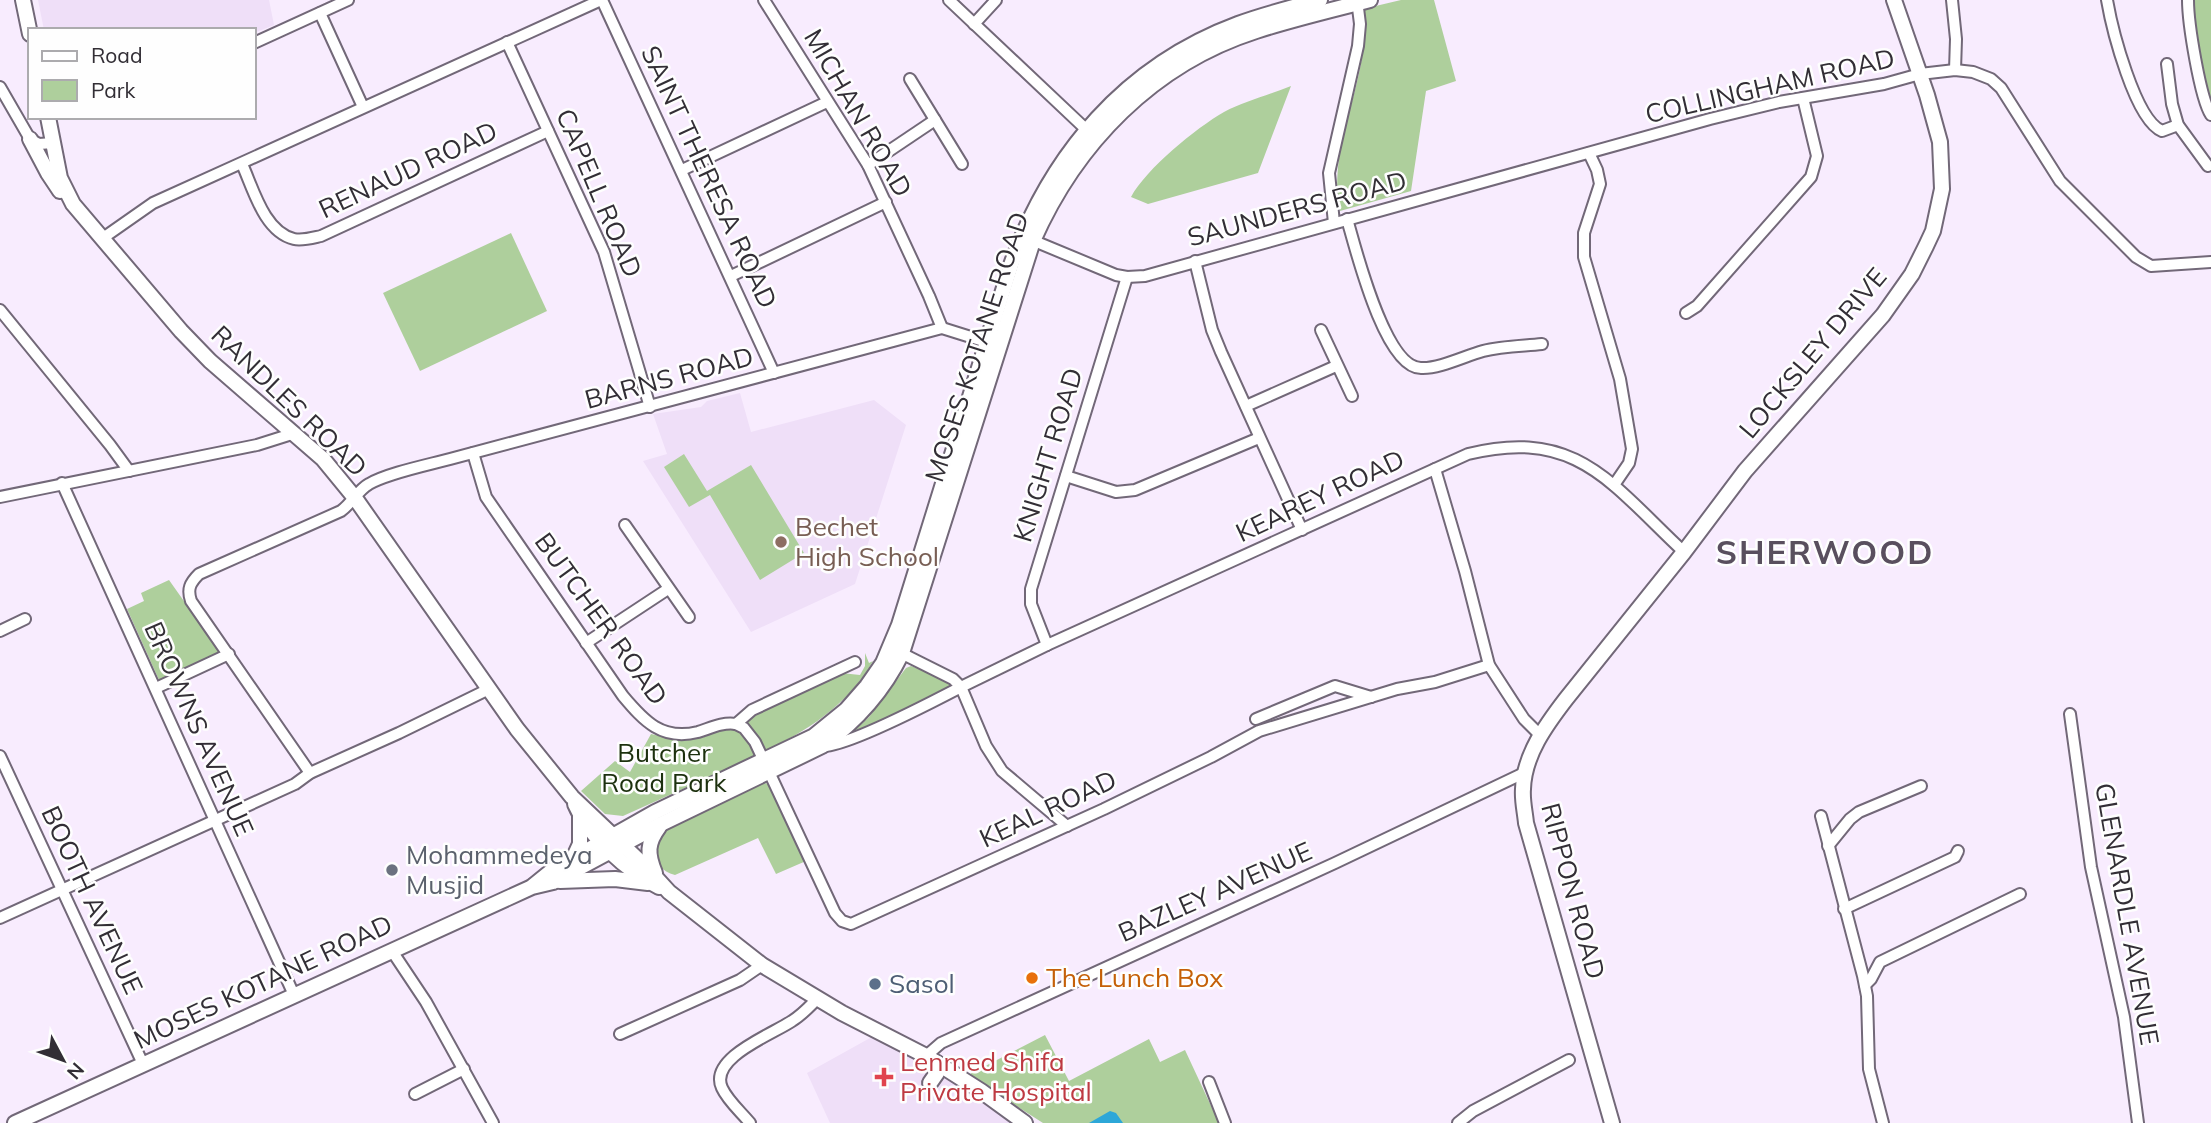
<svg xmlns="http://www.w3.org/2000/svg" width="2211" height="1123" viewBox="0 0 2211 1123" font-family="Mulish,sans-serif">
  <rect width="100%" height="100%" fill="#f8ecfe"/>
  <g fill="#efdff8">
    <polygon points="38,0 269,0 274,25 254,33 254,30 44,30"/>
    <polygon points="740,393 751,432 874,400 906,425 855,584 751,632 643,461 667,454 653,414 701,407 707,401"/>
    <polygon points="879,1033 1024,1123 830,1123 807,1073"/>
  </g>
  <g fill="#aecf9c">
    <path d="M1401,0H1434L1456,81L1426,91L1411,191L1340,211C1326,141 1373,78 1363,9Z"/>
    <polygon points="2192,0 2211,0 2211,113 2193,15"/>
    <path d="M1291,86L1258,173L1148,204L1131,197C1146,169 1196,128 1224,112C1245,101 1269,95 1291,86Z"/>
    <polygon points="511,233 547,311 420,371 383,293"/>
    <polygon points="684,454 707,491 751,465 804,553 760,580 710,495 689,507 664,467"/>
    <polygon points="169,580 220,652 159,680 127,609 144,601 141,593"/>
    <path d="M865,653L869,663L873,661C840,719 783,743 725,770C691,785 657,801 623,816L605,814L581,791L615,761L630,772L651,734L683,741L704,737L746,720L750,715L841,673L860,675L865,666Z"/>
    <polygon points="911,666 938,676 950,685 944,691 844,740 869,717 906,668"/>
    <path d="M763,783L771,784L806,861L776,874L758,838L675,875C652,869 651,847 664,831Z"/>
    <polygon points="1045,1035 1069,1081 1149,1039 1160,1062 1185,1050 1219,1123 1043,1123 968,1075"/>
  </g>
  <polygon fill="#2da7d8" points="1110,1111 1116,1113 1123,1123 1089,1123"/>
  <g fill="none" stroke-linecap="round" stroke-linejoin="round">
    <defs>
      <g id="minor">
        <polyline points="602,0 774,373"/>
        <polyline points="764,0 868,165 929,296 942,328"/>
        <polyline points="949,0 1091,134"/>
        <polyline points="1952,0 1956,39 1955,70"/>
        <path d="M2107,0C2112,29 2135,120 2162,131L2178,125"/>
        <path d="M2188,0C2188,23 2200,98 2211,115"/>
        <polyline points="320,13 363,107"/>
        <polyline points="974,24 996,0"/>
        <polyline points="507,42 604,252 650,407"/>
        <polyline points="254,43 348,0"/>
        <polyline points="2167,64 2172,104 2178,125 2208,166"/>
        <polyline points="910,79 962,164"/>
        <polyline points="0,87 30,139 39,144 53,143"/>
        <polyline points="1589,153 1597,170 1600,184 1584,233 1584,257 1620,379 1632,449 1629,463 1614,485"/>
        <path d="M242,164C253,188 264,232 294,239C302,241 312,238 321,236L548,131"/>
        <polyline points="868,165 935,120"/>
        <polyline points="682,170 827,102"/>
        <path d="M1347,219C1356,250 1385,368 1421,368C1439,369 1465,356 1483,351C1502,346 1523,346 1542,344"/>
        <polyline points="1334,223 1329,173 1358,46 1360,24 1357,0"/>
        <polyline points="103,238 153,203 601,0"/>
        <polyline points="1027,238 1116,275 1127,277 1145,276 1710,119 1779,102 1884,84 1920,74 1955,70 1973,72 1991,79 2001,88 2060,181 2136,257 2151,266 2211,262"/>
        <polyline points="1195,261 1212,330 1221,352 1302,530"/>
        <polyline points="731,276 886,202"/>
        <polyline points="0,310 110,445 129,471"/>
        <polyline points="1686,313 1697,306 1811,177 1817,156 1803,98"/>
        <polyline points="1321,330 1352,396"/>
        <polyline points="1246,406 1336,366"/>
        <path d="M473,453L486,497L623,696C644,721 662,741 698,732C711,728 722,722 736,724L752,710L855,662"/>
        <polyline points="1435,469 1465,571 1489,665 1524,719 1541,736"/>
        <polyline points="1066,476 1116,492 1135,490 1259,438"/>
        <polyline points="62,483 294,995"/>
        <polyline points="0,497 257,445 295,433"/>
        <polyline points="625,525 689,617"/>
        <polyline points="0,631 25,619"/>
        <polyline points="586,643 668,589"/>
        <polyline points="1047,645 1031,604 1031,589 1127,277"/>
        <path d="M897,651L953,679L961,687L1047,645L1468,454C1577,427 1611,484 1684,552"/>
        <polyline points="156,688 229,654"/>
        <polyline points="2070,714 2091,867 2124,1017 2138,1123"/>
        <polyline points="1256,719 1335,686 1371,697"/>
        <polyline points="736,724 744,728 755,742 835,913 842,921 851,924 1104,809 1211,757 1259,731 1397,689 1435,682 1489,665"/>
        <path d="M822,746C845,748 936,700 961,687L986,746L1002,771L1067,826"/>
        <polyline points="0,756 143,1064"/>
        <path d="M310,773L191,601C187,589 190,583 199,574L341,511C352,503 358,490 369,484C388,473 428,465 450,459L942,328L993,344"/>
        <polyline points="1821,816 1863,976 1867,996 1869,1069 1883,1123"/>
        <polyline points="1828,846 1850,819 1859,812 1921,786"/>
        <polyline points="1844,909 1955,857 1958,851"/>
        <polyline points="0,918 295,784 310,773 399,733 489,689"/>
        <polyline points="392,951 426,1002 493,1123"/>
        <polyline points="1865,985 1871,979 1880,962 2020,894"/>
        <polyline points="620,1034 740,980 762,965"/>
        <polyline points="926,1056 941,1043 1335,863 1524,773"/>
        <polyline points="1209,1082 1225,1123"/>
        <polyline points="415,1094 464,1069"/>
        <path d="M750,1123C741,1112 728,1101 722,1088C708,1058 773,1034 792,1021C802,1015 809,1007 817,999"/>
        <polyline points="1458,1123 1473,1111 1569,1060"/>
      </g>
      <g id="tertiary">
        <polyline points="23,0 30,34"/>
        <polyline points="48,117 60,178 73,204 181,331 210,361 323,459 355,498 517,729 572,797 648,869 669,892 762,965 842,1013 926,1056 981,1091 1025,1123"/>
        <polyline points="30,139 48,173 60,191"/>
        <path d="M575,804C589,837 627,871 659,887"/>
        <polyline points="574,857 580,844 580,816"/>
        <path d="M655,873C647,854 647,843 659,827"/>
        <polyline points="560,881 615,879 648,883"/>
        <path d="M533,886L554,869L655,812L814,736L846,710L867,686L883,663L899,625L1011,265C1051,154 1125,66 1238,24C1265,14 1293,7 1320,0"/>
        <polyline points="930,1083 937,1073 937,1063"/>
        <path d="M15,1123L532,887L553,882L661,824L822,746C857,721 883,692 902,653L1033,241C1076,143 1153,64 1256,31C1293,19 1332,10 1370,0"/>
        <path d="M1612,1123L1526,823C1525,812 1522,800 1523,789C1524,755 1546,725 1566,699L1684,552L1745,471L1883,315L1912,274L1926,246L1933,231L1942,189L1940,142L1927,95L1894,0"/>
      </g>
    </defs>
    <use href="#minor" stroke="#726878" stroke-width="14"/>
    <use href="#tertiary" stroke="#726878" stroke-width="18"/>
    <use href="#minor" stroke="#fff" stroke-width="10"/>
    <use href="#tertiary" stroke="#fff" stroke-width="14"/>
  </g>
  <circle fill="#8d6e63" stroke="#fefefe" stroke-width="2.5" cx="781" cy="542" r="7"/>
  <circle fill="#6b7280" stroke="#fefefe" stroke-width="2.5" cx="392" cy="870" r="7"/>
  <circle fill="#e8710a" stroke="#fefefe" stroke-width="2.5" cx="1032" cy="978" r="7"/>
  <circle fill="#5c6f8a" stroke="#fefefe" stroke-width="2.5" cx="875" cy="984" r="7"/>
  <path fill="#e0444e" stroke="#fefefe" stroke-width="2.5" d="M880.5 1066.5h7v7h7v7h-7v7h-7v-7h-7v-7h7z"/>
  <g text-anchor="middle" stroke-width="5" stroke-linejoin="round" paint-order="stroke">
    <g font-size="26" fill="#322e35" stroke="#fefefe">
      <text transform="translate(1770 86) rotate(-13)" y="9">COLLINGHAM ROAD</text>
      <text transform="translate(858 113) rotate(60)" y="9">MICHAN ROAD</text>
      <text transform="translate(408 170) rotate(-25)" y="9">RENAUD ROAD</text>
      <text transform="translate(709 177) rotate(65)" y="9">SAINT THERESA ROAD</text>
      <text transform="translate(599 193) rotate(67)" y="9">CAPELL ROAD</text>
      <text transform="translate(1297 209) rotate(-15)" y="9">SAUNDERS ROAD</text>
      <text transform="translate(977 347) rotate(-72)" y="9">MOSES KOTANE ROAD</text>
      <text transform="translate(1813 353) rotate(-50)" y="9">LOCKSLEY DRIVE</text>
      <text transform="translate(669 378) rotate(-15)" y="9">BARNS ROAD</text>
      <text transform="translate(289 401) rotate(44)" y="9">RANDLES ROAD</text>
      <text transform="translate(1048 455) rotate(-73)" y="9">KNIGHT ROAD</text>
      <text transform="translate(1320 496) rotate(-25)" y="9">KEAREY ROAD</text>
      <text transform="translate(601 619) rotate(54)" y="9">BUTCHER ROAD</text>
      <text transform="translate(199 729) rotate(66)" y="9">BROWNS AVENUE</text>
      <text transform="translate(1048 809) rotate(-25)" y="9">KEAL ROAD</text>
      <text transform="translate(1573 891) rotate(75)" y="9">RIPPON ROAD</text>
      <text transform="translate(1215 892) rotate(-24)" y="9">BAZLEY AVENUE</text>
      <text transform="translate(92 900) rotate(65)" y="9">BOOTH AVENUE</text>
      <text transform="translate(2127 914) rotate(80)" y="9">GLENARDLE AVENUE</text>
      <text transform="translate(263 982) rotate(-25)" y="9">MOSES KOTANE ROAD</text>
    </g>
    <g font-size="26" fill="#785e54" stroke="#fefefe" text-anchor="start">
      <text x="795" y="536">Bechet<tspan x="795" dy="30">High School</tspan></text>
    </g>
    <g font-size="26" fill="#1c300e" stroke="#fefefe">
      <text x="664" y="762">Butcher<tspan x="664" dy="30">Road Park</tspan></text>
    </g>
    <g font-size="26" fill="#5b616d" stroke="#fefefe" text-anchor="start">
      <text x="406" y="864">Mohammedeya<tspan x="406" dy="30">Musjid</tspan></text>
    </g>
    <g font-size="26" fill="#c56008" stroke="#fefefe" text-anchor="start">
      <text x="1046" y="987">The Lunch Box</text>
    </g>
    <g font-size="26" fill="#4e5e75" stroke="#fefefe" text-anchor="start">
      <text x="889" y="993">Sasol</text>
    </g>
    <g font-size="26" fill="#be3a42" stroke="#fefefe" text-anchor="start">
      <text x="900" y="1071">Lenmed Shifa<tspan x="900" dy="30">Private Hospital</tspan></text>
    </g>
    <g font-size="33" font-weight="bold" letter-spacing="2" fill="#594f5e" stroke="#fefefe">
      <text x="1825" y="564">SHERWOOD</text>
    </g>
  </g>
  <rect x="28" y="28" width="228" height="91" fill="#fefefe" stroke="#acabae" stroke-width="2"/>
  <rect x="42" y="51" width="35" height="10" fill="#ffffff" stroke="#acabae" stroke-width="2"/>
  <text x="91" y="63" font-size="21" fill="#322e35">Road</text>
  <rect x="42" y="80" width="35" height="21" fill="#aecf9c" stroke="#acabae" stroke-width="2"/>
  <text x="91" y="98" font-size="21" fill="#322e35">Park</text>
  <g transform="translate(63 1060) rotate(131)" stroke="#fefefe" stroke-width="5" paint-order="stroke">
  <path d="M0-5L12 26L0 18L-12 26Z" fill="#322e35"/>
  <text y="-10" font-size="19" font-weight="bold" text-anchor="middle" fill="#322e35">N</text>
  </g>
</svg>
